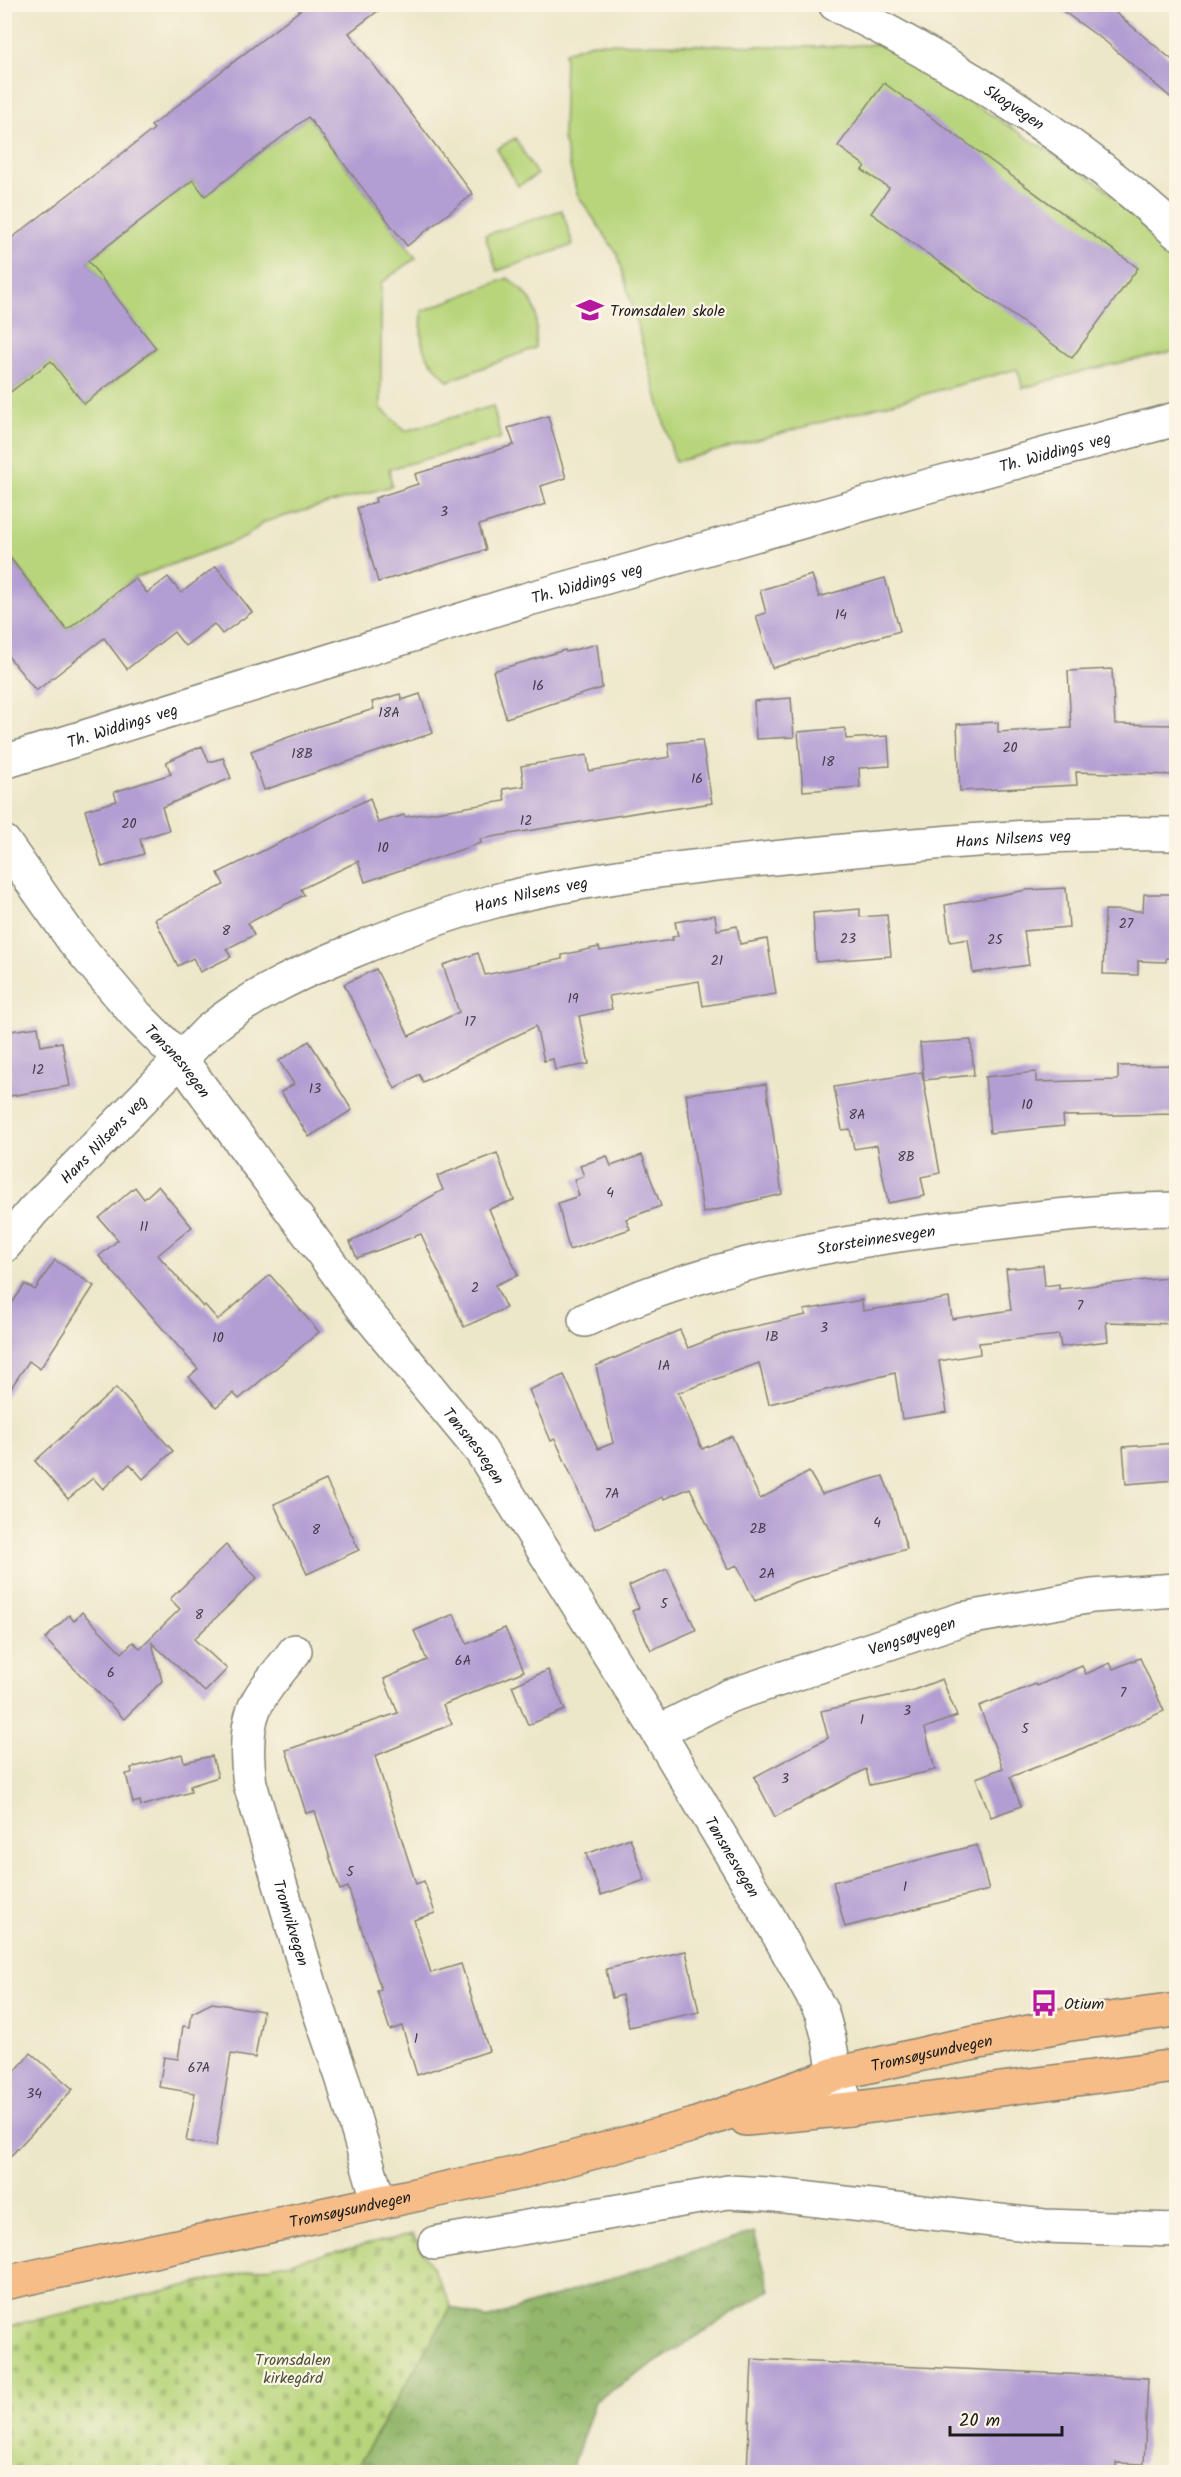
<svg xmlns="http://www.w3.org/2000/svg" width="1181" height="2477" viewBox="0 0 1181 2477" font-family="Kalam,sans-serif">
  <defs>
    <pattern id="forest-crowns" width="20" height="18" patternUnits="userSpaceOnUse" patternTransform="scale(1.5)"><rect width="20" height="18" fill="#92b66b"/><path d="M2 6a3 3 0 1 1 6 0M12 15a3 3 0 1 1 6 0" fill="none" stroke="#769357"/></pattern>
    <pattern id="cemetery-stones" width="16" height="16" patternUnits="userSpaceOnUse" patternTransform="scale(1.5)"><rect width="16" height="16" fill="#b8d57b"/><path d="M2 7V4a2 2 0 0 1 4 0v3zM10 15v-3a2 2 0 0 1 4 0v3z" fill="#9eb66a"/></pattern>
  </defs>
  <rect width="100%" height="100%" fill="#fcf5e5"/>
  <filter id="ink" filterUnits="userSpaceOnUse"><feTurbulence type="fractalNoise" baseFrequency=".0167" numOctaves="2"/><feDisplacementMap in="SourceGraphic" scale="12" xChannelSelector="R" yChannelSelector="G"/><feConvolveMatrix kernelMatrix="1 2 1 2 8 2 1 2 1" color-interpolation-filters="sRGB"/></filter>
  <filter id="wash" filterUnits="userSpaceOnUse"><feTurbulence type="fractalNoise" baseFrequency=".008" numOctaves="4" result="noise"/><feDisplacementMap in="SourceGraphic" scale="24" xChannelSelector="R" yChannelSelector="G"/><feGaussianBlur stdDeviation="1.35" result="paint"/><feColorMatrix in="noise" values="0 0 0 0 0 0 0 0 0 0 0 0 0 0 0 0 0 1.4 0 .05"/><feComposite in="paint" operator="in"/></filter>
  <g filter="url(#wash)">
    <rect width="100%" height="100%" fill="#ede7ca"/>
    <polygon fill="url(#forest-crowns)" stroke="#576944" stroke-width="1.5" points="754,2232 770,2290 595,2401 571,2472 354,2472 451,2307 486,2319"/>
    <polygon fill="url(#cemetery-stones)" stroke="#6a784c" stroke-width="1.5" points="413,2234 439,2280 451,2307 354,2472 5,2472 4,2327"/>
    <g fill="#b8d57b" stroke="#6a784c" stroke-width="1.5">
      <polygon points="592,43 825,47 880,44 1103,186 1176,255 1176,351 1083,371 1023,388 1017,369 675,462 618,255 577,194 563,138 565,52"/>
      <polygon points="308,117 416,258 381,283 381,408 405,431 493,406 501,438 389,469 392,486 264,522 246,537 135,578 67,630 5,550 5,397 51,361 85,404 156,349 88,261 193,180 205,195"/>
      <polygon points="515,138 537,175 518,186 497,149"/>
      <polygon points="562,210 573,245 497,271 485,235"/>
      <path d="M508,278C541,306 537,306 535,348L448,381C421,351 420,352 422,311Z"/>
    </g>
    <g id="blocks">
      <g fill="#b39ed3">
        <polygon points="308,4 387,4 349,33 473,194 407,246 308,117 205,196 193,180 88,261 156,348 84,404 51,361 4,397 4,244 154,129 151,126"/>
        <polygon points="1053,4 1105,4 1176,63 1176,102 1106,42"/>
        <polygon points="884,83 1138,268 1072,358 871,213 889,188 862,170 865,166 838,146"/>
        <polygon points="548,416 566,478 541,486 546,504 479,525 486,550 378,582 357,508 376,502 375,498 418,484 415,474 514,445 508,428"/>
        <polygon points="4,550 67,630 135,578 147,593 168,577 181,593 216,566 252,612 222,634 214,624 185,646 174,632 127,669 104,638 36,691 4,651"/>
        <polygon points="812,575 819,597 885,578 900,631 772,668 756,616 766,613 760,590"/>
        <polygon points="597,644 602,688 506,718 493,671 565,650 566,652"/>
        <polygon points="1112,669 1115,724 1176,725 1176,775 1076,772 1077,785 960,791 957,724 998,722 998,732 1071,728 1068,671"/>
        <polygon points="400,694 402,700 420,694 433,733 264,790 251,751 316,727 374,709 372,702"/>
        <polygon points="791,698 794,737 756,739 754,701"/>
        <polygon points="845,728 846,739 888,736 890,766 859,768 860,787 803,791 798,732"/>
        <polygon points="702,740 712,803 652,812 652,810 480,839 481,843 365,882 358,861 301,889 304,895 248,923 254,935 226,949 231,957 200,972 193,958 178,966 155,919 224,885 218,873 370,798 378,823 404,815 405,817 505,801 503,789 524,786 521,766 587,755 589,771 670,757 668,743"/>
        <polygon points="202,746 209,762 223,758 231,778 162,807 169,830 140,839 144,854 102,867 85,810 117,801 114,792 171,774 166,762"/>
        <polygon points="1066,888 1069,927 1024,931 1029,965 973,973 968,939 950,942 945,905 1027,890"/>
        <polygon points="1144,894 1176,894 1176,958 1166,958 1166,962 1138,961 1138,975 1103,974 1105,910 1143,911"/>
        <polygon points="860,909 860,917 887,915 891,956 816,962 813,913"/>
        <polygon points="715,915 717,930 737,926 740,944 767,939 776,994 703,1006 699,981 609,996 612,1009 579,1016 589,1064 555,1070 553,1059 544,1061 536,1026 423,1082 419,1074 395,1089 344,984 376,969 409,1036 459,1012 443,965 478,953 485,975 562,959 562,955 599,947 600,951 673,940 672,937 678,936 675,922"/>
        <polygon points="38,1027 41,1046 62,1042 70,1086 4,1097 4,1032"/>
        <polygon points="971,1040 974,1075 924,1080 920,1043"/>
        <polygon points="309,1041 352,1110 309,1137 281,1092 294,1084 279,1061"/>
        <polygon points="1176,1065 1176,1114 1063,1116 1064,1126 990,1133 985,1077 1036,1072 1036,1082 1118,1080 1118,1066"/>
        <polygon points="922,1072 940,1173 921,1177 925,1196 888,1203 877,1145 854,1149 850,1129 842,1130 834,1087"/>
        <polygon points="766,1084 782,1194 703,1213 686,1094"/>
        <polygon points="497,1153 514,1200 489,1209 518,1275 495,1285 506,1308 464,1327 421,1234 357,1258 350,1242 443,1190 437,1176"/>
        <polygon points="642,1155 661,1206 626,1219 630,1229 569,1250 558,1203 579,1196 574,1180 584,1176 580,1166 607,1156 611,1166"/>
        <polygon points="158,1186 192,1227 158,1255 203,1307 205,1305 218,1320 270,1275 319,1332 239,1399 233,1393 216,1407 189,1377 198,1369 99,1256 118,1240 99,1218 135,1187 144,1199"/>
        <polygon points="55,1260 94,1286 40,1369 29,1361 4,1398 4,1315 25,1284 35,1290"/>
        <polygon points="1043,1265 1045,1286 1059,1284 1059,1289 1176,1277 1176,1324 1106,1322 1108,1341 1061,1347 1059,1335 979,1343 980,1354 939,1361 947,1412 902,1419 895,1373 769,1404 759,1363 678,1393 702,1449 732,1436 760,1499 809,1472 822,1494 883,1476 891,1497 907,1549 795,1582 755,1601 737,1565 728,1569 690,1488 664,1499 663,1497 595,1529 555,1439 551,1441 529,1390 564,1375 598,1449 613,1443 596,1366 680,1330 688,1348 729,1332 806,1315 804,1310 862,1300 863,1311 949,1298 952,1319 1011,1310 1006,1269"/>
        <polygon points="116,1388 173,1451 143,1479 130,1464 103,1489 93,1478 68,1499 35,1461"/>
        <polygon points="1176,1443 1176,1480 1126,1484 1123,1447"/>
        <polygon points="326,1480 359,1550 307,1574 274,1504"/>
        <polygon points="226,1545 257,1578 194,1639 227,1669 205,1692 152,1643 162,1681 124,1719 45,1639 69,1615 74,1621 82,1612 122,1653 133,1642 140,1648 180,1609 170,1599"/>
        <polygon points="667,1569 696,1630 651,1650 632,1611 639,1608 629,1586"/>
        <polygon points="454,1614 467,1644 505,1628 524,1671 443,1705 452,1724 375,1756 416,1884 424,1881 435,1913 414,1920 431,1973 461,1964 489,2051 417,2075 402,2026 390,2030 377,1991 381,1989 348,1887 340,1890 315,1811 306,1813 286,1750 398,1713 384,1679 427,1660 414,1631"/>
        <polygon points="1140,1658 1164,1711 1068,1755 1010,1777 1021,1806 991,1817 976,1778 1003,1768 979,1706 1036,1684 1037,1686 1082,1666 1086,1674 1110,1663 1113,1669"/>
        <polygon points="548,1670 565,1710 528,1725 512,1686"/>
        <polygon points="942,1679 957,1716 925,1728 935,1770 870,1785 866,1769 775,1817 754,1777 828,1738 821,1711 911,1691"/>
        <polygon points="182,1754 184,1762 212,1756 218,1777 190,1786 191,1792 141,1806 140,1801 133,1803 126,1774 132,1773 131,1768"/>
        <polygon points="630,1838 645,1880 601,1895 586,1854"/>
        <polygon points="977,1845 989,1890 845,1927 833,1882"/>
        <polygon points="686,1951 699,2012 629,2027 622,1995 612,1998 606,1969"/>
        <polygon points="212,2003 263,2011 255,2058 231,2054 216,2146 186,2141 195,2093 159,2087 164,2057 178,2059 183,2026 190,2027 192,2013"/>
        <polygon points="31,2053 73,2089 4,2163 4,2084"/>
        <polygon points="752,2359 1148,2378 1144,2464 1116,2463 1116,2472 747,2472"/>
      </g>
    </g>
  </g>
  <g filter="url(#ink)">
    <use href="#blocks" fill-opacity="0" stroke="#848273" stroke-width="1.5"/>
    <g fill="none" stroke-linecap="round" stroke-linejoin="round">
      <defs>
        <g id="minor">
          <path id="s1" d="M835,4C957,66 1076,138 1176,232"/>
          <path id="s2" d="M4,762L525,600L935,484L1176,419"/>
          <path id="s3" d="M4,842L73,940L137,1016L181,1060L363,1308L481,1451L658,1732L767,1914L822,2013L829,2039L835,2074L849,2109"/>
          <path id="s4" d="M4,1246L33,1211L208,1031C251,995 301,972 353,951C399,932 447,914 495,901C544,888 594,880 644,873C717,863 791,856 865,849C968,840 1072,832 1176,834"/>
          <path id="s5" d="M585,1320C703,1265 831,1243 959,1227C1032,1218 1103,1210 1176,1209"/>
          <path id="s6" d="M295,1651C282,1669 263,1688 254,1709C245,1732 247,1761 250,1784L310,1984L343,2080L379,2203"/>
          <path id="s7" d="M658,1732L729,1696L962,1619L1092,1596L1176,1590"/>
          <polyline points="435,2243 728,2192 767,2194 1044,2226 1176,2230"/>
        </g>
        <g id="highway">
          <polyline points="746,2119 849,2109 1176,2066"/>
          <path id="s8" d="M4,2283L513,2174L694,2125L835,2074L940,2050L1064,2025L1176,2010"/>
        </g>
      </defs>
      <use href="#minor" stroke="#848273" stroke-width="36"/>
      <use href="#highway" stroke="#848273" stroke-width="36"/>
      <use href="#minor" stroke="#fff" stroke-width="33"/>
      <use href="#highway" stroke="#f7bd88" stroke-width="33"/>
    </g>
  </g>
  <defs>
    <symbol id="school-bare" viewBox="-9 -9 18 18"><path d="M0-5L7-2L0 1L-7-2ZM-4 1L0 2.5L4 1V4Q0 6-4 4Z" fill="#b5179e" stroke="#fcf5e5" stroke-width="2.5" paint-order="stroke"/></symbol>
    <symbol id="bus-bare" viewBox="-9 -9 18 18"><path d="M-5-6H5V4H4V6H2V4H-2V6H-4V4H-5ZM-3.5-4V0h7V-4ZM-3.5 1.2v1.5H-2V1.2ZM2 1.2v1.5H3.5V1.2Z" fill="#b5179e" stroke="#fcf5e5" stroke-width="2.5" paint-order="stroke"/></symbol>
  </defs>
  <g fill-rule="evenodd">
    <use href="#school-bare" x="571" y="291" width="38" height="38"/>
    <use href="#bus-bare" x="1025" y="1984" width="38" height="38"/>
  </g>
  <g text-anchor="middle" stroke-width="4.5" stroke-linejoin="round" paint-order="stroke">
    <g font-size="14" fill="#423c4a">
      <text x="444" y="516">3</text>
      <text x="841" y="619">14</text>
      <text x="538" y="690">16</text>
      <text x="389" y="717">18A</text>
      <text x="1010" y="752">20</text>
      <text x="302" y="758">18B</text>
      <text x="828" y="766">18</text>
      <text x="697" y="783">16</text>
      <text x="526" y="825">12</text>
      <text x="129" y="828">20</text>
      <text x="383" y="852">10</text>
      <text x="1126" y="928">27</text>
      <text x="226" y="935">8</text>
      <text x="848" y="943">23</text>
      <text x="995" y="944">25</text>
      <text x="717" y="965">21</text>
      <text x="573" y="1003">19</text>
      <text x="470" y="1026">17</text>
      <text x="38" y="1074">12</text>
      <text x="315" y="1093">13</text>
      <text x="1027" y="1109">10</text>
      <text x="857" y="1119">8A</text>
      <text x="906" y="1161">8B</text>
      <text x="610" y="1197">4</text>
      <text x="144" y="1231">11</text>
      <text x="475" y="1292">2</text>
      <text x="1080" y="1310">7</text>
      <text x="824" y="1332">3</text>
      <text x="772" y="1341">1B</text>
      <text x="218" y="1342">10</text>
      <text x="664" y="1370">1A</text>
      <text x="612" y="1498">7A</text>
      <text x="877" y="1527">4</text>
      <text x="758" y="1533">2B</text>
      <text x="316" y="1534">8</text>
      <text x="767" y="1578">2A</text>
      <text x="664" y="1608">5</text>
      <text x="199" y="1619">8</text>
      <text x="463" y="1665">6A</text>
      <text x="111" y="1677">6</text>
      <text x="1123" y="1697">7</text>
      <text x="907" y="1715">3</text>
      <text x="862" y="1724">1</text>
      <text x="1025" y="1733">5</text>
      <text x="785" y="1783">3</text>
      <text x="350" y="1876">5</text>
      <text x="905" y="1891">1</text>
      <text x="416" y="2043">1</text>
      <text x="199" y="2072">67A</text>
      <text x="34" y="2098">34</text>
    </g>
    <g font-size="16" fill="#1c1c1c" stroke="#fcf5e5">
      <text dy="6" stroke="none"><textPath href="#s1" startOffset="207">Skogvegen</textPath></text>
      <text dy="6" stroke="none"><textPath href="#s2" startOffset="1096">Th. Widdings veg</textPath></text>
      <text dy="6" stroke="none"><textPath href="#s2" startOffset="610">Th. Widdings veg</textPath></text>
      <text dy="6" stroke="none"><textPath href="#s2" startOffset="124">Th. Widdings veg</textPath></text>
      <text dy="6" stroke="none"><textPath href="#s4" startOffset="1136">Hans Nilsens veg</textPath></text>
      <text dy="6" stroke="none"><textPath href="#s4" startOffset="650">Hans Nilsens veg</textPath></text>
      <text dy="6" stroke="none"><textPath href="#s3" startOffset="280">Tønsnesvegen</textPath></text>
      <text dy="6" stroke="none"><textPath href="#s4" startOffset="146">Hans Nilsens veg</textPath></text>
      <text dy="6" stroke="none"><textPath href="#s5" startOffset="303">Storsteinnesvegen</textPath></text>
      <text dy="6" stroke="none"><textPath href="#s3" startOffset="766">Tønsnesvegen</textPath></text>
      <text dy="6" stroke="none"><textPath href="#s7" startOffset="272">Vengsøyvegen</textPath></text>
      <text dy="6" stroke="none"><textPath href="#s3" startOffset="1252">Tønsnesvegen</textPath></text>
      <text dy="6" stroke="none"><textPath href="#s6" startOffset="292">Tromvikvegen</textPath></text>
      <text dy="6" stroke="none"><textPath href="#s8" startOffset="957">Tromsøysundvegen</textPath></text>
      <text dy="6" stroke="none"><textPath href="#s8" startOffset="354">Tromsøysundvegen</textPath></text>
    </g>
    <g font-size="16" fill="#1c1c1c" stroke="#fcf5e5" text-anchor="start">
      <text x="610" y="316">Tromsdalen skole</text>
      <text x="1064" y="2009">Otium</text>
    </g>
    <g font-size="16" fill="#4b5438" stroke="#fcf5e5">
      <text x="293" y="2365">Tromsdalen<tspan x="293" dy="18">kirkegård</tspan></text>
    </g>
  </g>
  <rect width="1181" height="2477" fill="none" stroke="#fcf5e5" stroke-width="24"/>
  <path d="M950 2426v9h112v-9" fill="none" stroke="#1c1c1c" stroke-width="3"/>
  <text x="959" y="2426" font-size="18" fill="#1c1c1c" stroke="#fcf5e5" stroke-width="4.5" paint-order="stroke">20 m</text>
</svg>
